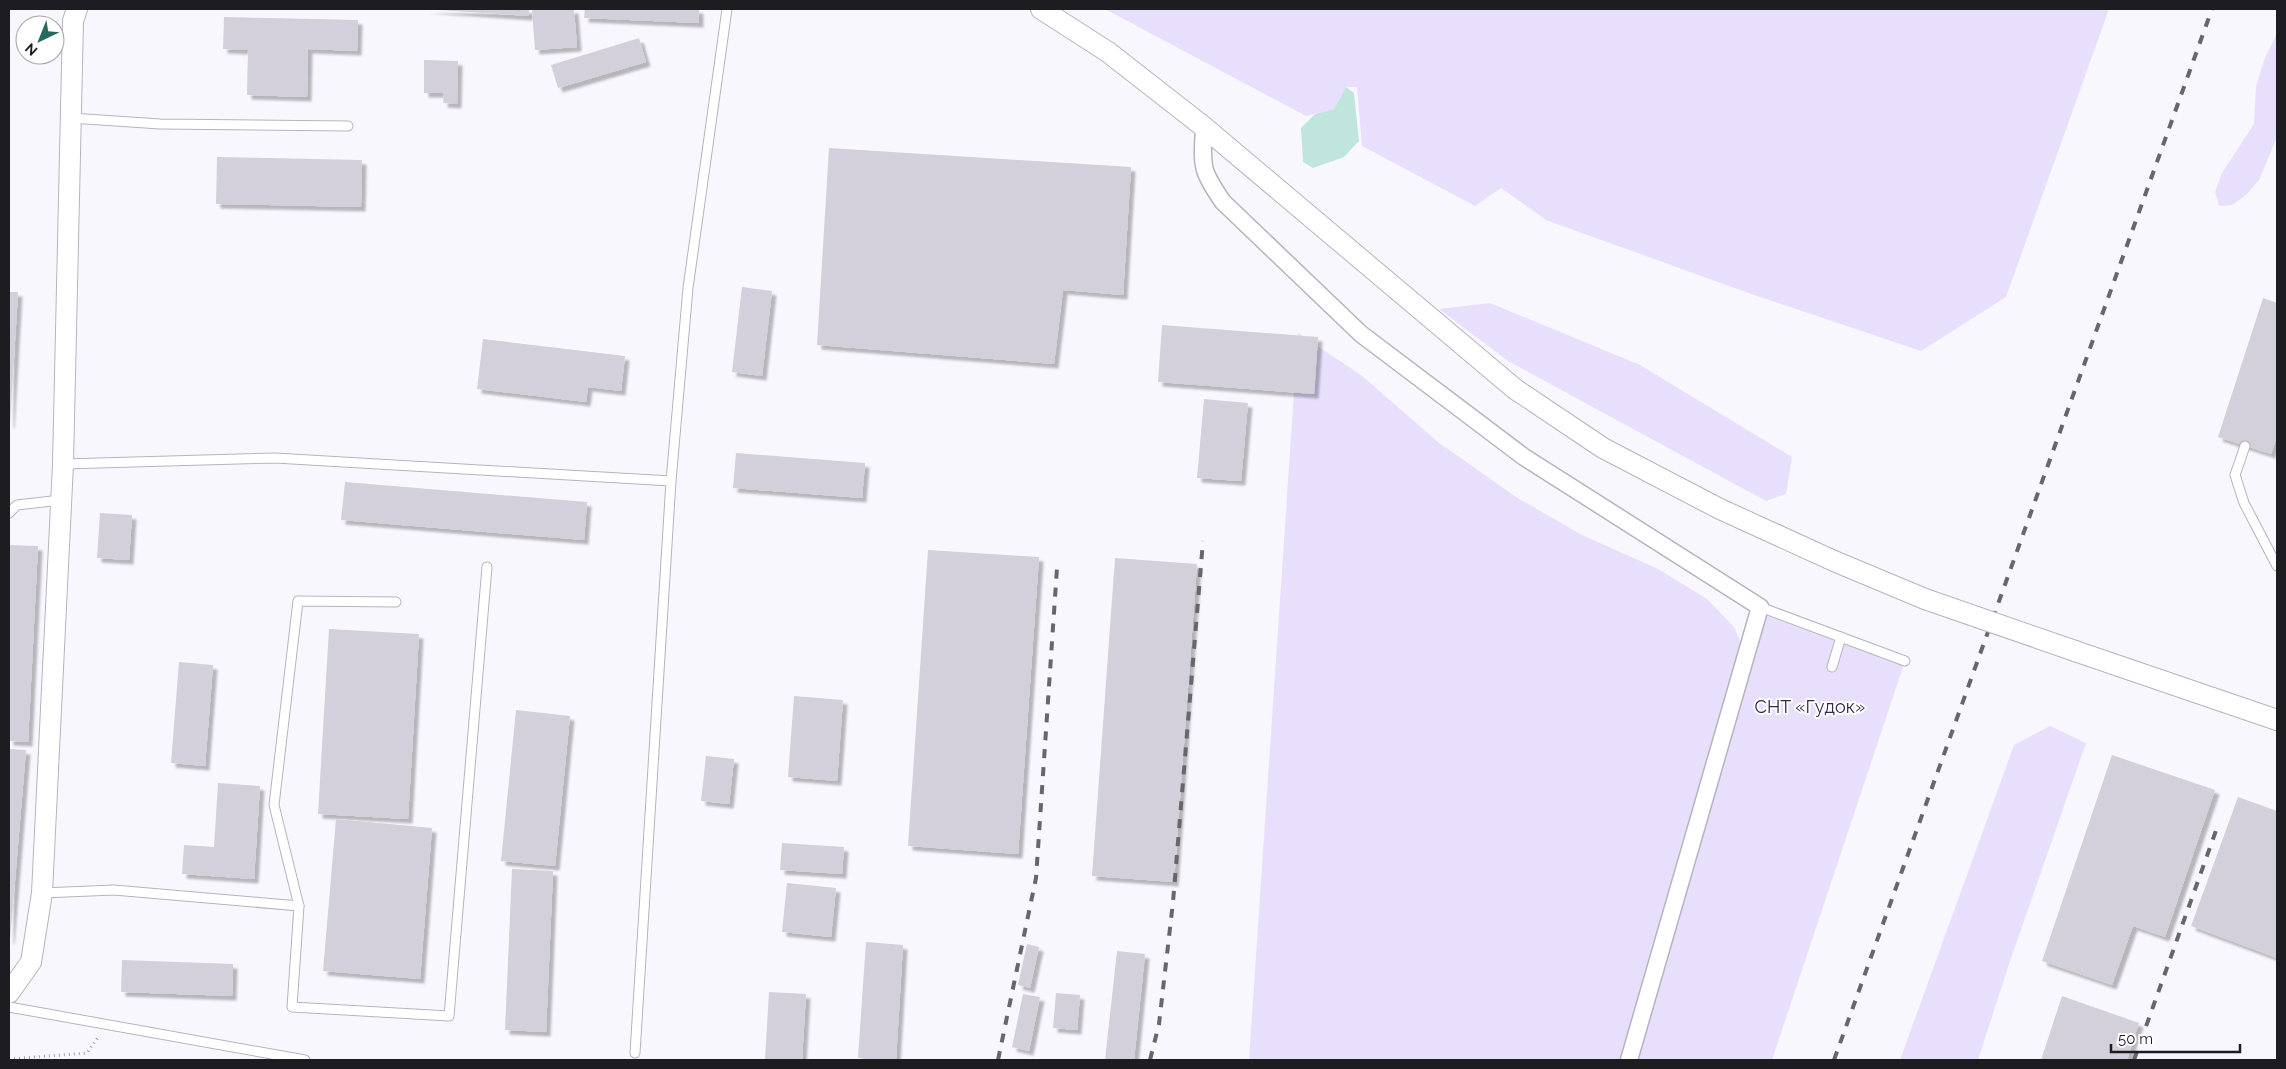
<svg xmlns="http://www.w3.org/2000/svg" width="2286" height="1069" viewBox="0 0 2286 1069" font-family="Raleway,sans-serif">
  <defs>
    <filter id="shadow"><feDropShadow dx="4.5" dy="4.5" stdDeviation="1" flood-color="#0004"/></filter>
  </defs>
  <rect width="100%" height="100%" fill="#f9f7fe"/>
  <g fill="#e8dffc">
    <polygon points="1105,9 2109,9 2006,297 1921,351 1754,295 1546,220 1501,188 1475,206 1362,146 1357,87 1346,87 1334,109 1306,116"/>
    <polygon points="2277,33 2277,137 2259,180 2246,195 2232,205 2219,206 2215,192 2222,173 2254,124 2256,87 2264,60"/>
    <polygon points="1490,303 1640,365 1792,457 1786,494 1766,501 1508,361 1439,309"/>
    <polygon points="1298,333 1361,375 1438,442 1516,497 1582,535 1658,569 1707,599 1734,627 1746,654 1760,607 1905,661 1772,1060 1249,1060"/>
    <polygon points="2050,726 2086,743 2009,964 1978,1060 1900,1060 2014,745"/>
  </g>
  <polygon fill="#bfe5dc" points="1346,87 1354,93 1359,141 1344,157 1313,168 1303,162 1301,128 1315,114 1334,109"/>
  <g fill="#d3cfdb" filter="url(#shadow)">
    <polygon points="425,9 529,9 529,16"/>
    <polygon points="532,9 574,9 577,47 535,50"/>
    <polygon points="585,9 699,9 699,23 584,18"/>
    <polygon points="224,17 358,20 357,51 308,49 307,97 247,95 248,50 223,49"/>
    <polygon points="639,38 646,62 558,88 551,65"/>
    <polygon points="424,60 458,61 457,104 443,103 444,93 424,93"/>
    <polygon points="829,148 1131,167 1123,295 1063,290 1054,364 817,345"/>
    <polygon points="217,157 362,160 361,207 216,204"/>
    <polygon points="742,287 772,291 762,376 732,372"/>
    <polygon points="9,292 18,292 10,424 9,424"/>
    <polygon points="2263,298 2277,303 2277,436 2271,454 2218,437"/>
    <polygon points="1162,325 1318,337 1314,394 1158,382"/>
    <polygon points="483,339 625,356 621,391 588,387 586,402 477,389"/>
    <polygon points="1204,399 1248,403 1241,481 1197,478"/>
    <polygon points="736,453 865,463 862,498 733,488"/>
    <polygon points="345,482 587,502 584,540 341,520"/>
    <polygon points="100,513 132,515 129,560 97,558"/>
    <polygon points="9,545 38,546 28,742 9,741"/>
    <polygon points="928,550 1039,557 1018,854 908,846"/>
    <polygon points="1115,558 1197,564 1174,882 1092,876"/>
    <polygon points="329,629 419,634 408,819 318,814"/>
    <polygon points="179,662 213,665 205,766 171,763"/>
    <polygon points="794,696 843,700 837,781 788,777"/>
    <polygon points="516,710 570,716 555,866 501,861"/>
    <polygon points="9,749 26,750 10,940 9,940"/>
    <polygon points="2112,755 2215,790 2165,937 2133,926 2112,985 2042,961"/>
    <polygon points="706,756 734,759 729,804 701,801"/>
    <polygon points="218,783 260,786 254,879 182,874 184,845 214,847"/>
    <polygon points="2238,797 2277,811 2277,958 2191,926"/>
    <polygon points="336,819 432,828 420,979 323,971"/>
    <polygon points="782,843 844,847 842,874 780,870"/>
    <polygon points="512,869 553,871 546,1032 505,1030"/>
    <polygon points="787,883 836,888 831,937 782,932"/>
    <polygon points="866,942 903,945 896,1060 858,1058"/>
    <polygon points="1027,944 1039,947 1030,988 1018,985"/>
    <polygon points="1117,951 1145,954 1134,1060 1105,1060"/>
    <polygon points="122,960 233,964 232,996 121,992"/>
    <polygon points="769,992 806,994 802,1060 765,1060"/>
    <polygon points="1056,993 1080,995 1077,1030 1053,1028"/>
    <polygon points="1023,994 1040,997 1029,1051 1012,1047"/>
    <polygon points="2062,996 2139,1023 2127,1060 2041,1060"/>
  </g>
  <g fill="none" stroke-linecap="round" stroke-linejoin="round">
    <defs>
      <g id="service">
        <polyline points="71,118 160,124 348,126"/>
        <polyline points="2245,446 2235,475 2244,503 2277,566"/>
        <polyline points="63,464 275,458 671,481"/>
        <polyline points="9,513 17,505 61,500"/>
        <polyline points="396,602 298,601 274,805 299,906 292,1007 449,1016 487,567"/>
        <polyline points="1760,607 1905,661"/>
        <polyline points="1832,667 1841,637"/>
        <polyline points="42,893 114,890 299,906"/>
        <polyline points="9,1007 305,1060"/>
        <polyline points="635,1053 671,481 688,288 727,9"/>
      </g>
      <path id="minor" d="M1204,127C1202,166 1200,169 1223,202L1361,334L1524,457L1760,607L1629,1060"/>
      <g id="tertiary">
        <polyline points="1041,9 1108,52 1204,127 1515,389 1603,448 1720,509 1834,561 1925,599"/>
        <polyline points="2075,651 2277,720"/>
        <polyline points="9,993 31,962 42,893 63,464 73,21 77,9"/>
      </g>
    </defs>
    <use href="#service" stroke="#b7b3be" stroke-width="11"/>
    <use href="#minor" stroke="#b7b3be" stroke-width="19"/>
    <use href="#tertiary" stroke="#b7b3be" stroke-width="22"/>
    <polyline stroke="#a3a1a7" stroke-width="3" stroke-dasharray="1 4" stroke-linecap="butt" points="9,1059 87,1053 99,1036"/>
    <use href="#service" stroke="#fff" stroke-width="9"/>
    <use href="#minor" stroke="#fff" stroke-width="16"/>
    <use href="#tertiary" stroke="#fff" stroke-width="20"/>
    <g stroke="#67666b" stroke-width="4" stroke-dasharray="9 9" stroke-linecap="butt">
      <polyline points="998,1060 1036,878 1057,568"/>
      <polyline points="1150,1060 1159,1024 1173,902 1203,541"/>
      <polyline points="1834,1060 2212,9"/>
      <polyline points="2134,1060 2218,825"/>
    </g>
    <defs>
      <polyline id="tertiary-bridge" points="1925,599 2075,651"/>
    </defs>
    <use href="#tertiary-bridge" stroke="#b7b3be" stroke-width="22" stroke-linecap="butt"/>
    <use href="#tertiary-bridge" stroke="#fff" stroke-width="20"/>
  </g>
  <g text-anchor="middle" stroke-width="4" stroke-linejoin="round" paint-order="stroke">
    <g font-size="18" fill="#36264e" stroke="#fff">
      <text x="1810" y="713">СНТ «Гудок»</text>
    </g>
  </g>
  <rect width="2286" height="1069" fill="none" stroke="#1d1c20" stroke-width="20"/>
  <g transform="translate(40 40) rotate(223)"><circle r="24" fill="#ffffff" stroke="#a5a4a6"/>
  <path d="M0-4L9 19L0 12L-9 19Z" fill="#256a5e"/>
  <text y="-8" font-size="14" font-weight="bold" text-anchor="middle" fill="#1d1c20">N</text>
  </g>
  <path d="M2111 1044v8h129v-8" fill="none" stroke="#1d1c20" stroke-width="2.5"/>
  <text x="2118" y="1044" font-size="15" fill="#1d1c20" stroke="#ffffff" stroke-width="4" paint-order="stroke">50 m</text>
</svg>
